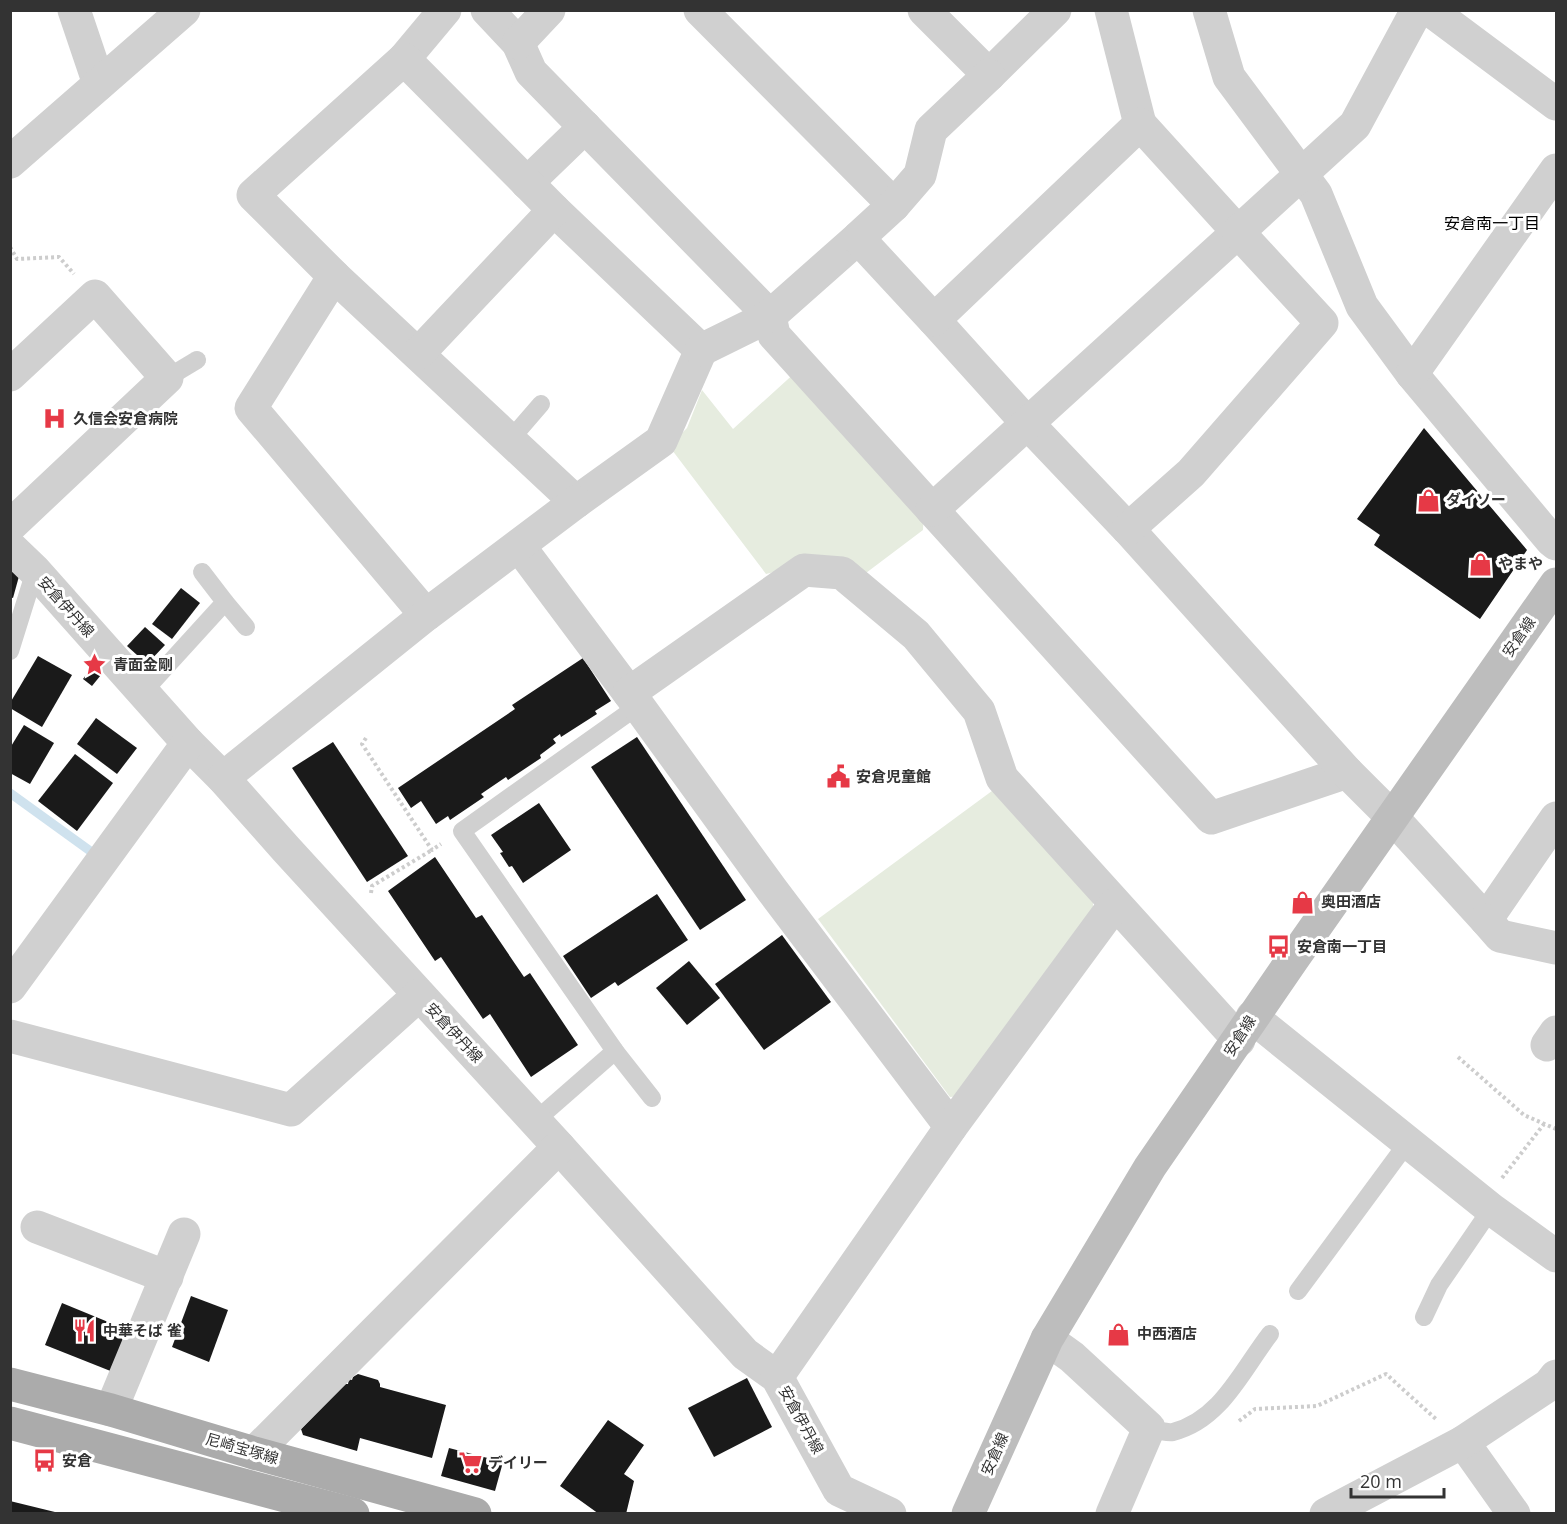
<svg xmlns="http://www.w3.org/2000/svg" width="1567" height="1524" viewBox="0 0 1567 1524" font-family="'Open Sans','Noto Sans JP',sans-serif">
  <rect width="100%" height="100%" fill="#fff"/>
  <g fill="#e6ecdf">
    <polygon points="798,370 924,510 923,530 862,576 803,565 766,574 669,446 687,428 702,390 733,429"/>
    <polygon points="996,788 1093,895 1093,907 963,1096 950,1097 818,919"/>
  </g>
  <g fill="none" stroke-linecap="round" stroke-linejoin="round">
    <polyline stroke="#cfe2ee" stroke-width="9" points="10,793 93,853"/>
  </g>
  <g fill="#1a1a1a">
    <polygon points="1424,428 1527,550 1480,619 1374,545 1380,535 1357,519"/>
    <polygon points="10,566 21,569 13,598 10,597"/>
    <polygon points="181,588 200,603 172,639 152,624"/>
    <polygon points="145,627 165,645 147,664 127,646"/>
    <polygon points="38,656 72,675 42,727 10,708 10,703"/>
    <polygon points="583,658 611,701 595,711 597,714 561,737 560,734 553,739 556,743 540,755 541,758 508,780 506,777 481,794 484,797 450,820 448,816 436,824 421,801 411,808 398,788 515,709 512,705"/>
    <polygon points="96,662 105,670 92,686 83,679"/>
    <polygon points="96,718 137,748 117,774 77,744"/>
    <polygon points="24,725 54,743 30,784 10,773 10,748"/>
    <polygon points="637,737 746,900 700,930 591,767"/>
    <polygon points="333,742 408,856 367,882 292,768"/>
    <polygon points="75,754 113,783 77,831 38,801"/>
    <polygon points="539,803 571,850 523,883 512,866 509,867 500,853 503,852 491,835"/>
    <polygon points="435,857 476,918 482,915 524,977 530,973 578,1045 531,1077 490,1014 483,1019 441,957 435,961 388,891"/>
    <polygon points="657,894 688,940 618,986 615,982 591,998 563,956"/>
    <polygon points="782,935 831,1002 764,1050 715,984"/>
    <polygon points="689,961 720,998 687,1025 656,988"/>
    <polygon points="191,1296 228,1310 209,1362 172,1347"/>
    <polygon points="62,1303 130,1331 113,1372 45,1345"/>
    <polygon points="358,1374 378,1380 380,1384 380,1387 446,1405 432,1458 360,1438 357,1451 303,1435 301,1429 345,1384 348,1384 349,1379 352,1380 353,1377"/>
    <polygon points="747,1378 772,1427 714,1457 688,1408"/>
    <polygon points="608,1420 644,1445 624,1474 634,1481 626,1514 599,1514 560,1486"/>
    <polygon points="449,1448 503,1462 495,1491 441,1476"/>
    <polygon points="10,1501 59,1513 59,1514 10,1514"/>
  </g>
  <g fill="none" stroke-linecap="round" stroke-linejoin="round">
    <g stroke="#cdcdcd" stroke-width="4" stroke-dasharray="3 3" stroke-linecap="butt">
      <polyline points="10,247 17,259 59,257 74,274"/>
      <polyline points="366,738 362,744 432,850 441,844"/>
      <polyline points="371,893 372,886 432,850"/>
      <polyline points="1458,1057 1524,1115 1556,1129"/>
      <polyline points="1502,1178 1544,1124"/>
      <polyline points="1239,1421 1255,1409 1317,1406 1386,1374 1437,1420"/>
    </g>
    <g stroke="#d0d0d0" stroke-width="18">
      <polyline points="167,378 197,360"/>
      <polyline points="510,440 541,404"/>
      <polyline points="225,602 246,627"/>
      <polyline points="10,651 35,571"/>
      <polyline points="143,692 225,602 202,572"/>
      <polyline points="638,706 462,831 615,1051 652,1098"/>
      <polyline points="535,1121 615,1051"/>
      <polyline points="1298,1291 1408,1142"/>
      <polyline points="1424,1317 1439,1285 1491,1209"/>
      <path d="M1149,1428C1156,1430 1166,1433 1173,1432C1221,1420 1242,1370 1270,1334"/>
    </g>
    <g stroke="#d0d0d0" stroke-width="33">
      <polyline points="74,10 99,84"/>
      <polyline points="487,10 518,43 531,72 770,316 774,335 1211,818 1347,772"/>
      <polyline points="700,10 894,205"/>
      <polyline points="924,10 989,75 1055,10"/>
      <polyline points="1111,10 1140,124"/>
      <polyline points="1209,10 1229,77 1316,194 1362,306 1412,374 1551,540 1556,544"/>
      <polyline points="1430,10 1556,104"/>
      <polyline points="518,43 549,10"/>
      <polyline points="404,59 445,10"/>
      <polyline points="10,162 184,10"/>
      <polyline points="527,183 585,127"/>
      <polyline points="334,276 576,502 661,441 701,350 554,210"/>
      <polyline points="934,320 1027,423 1128,529 1347,772 1393,818 1486,920 1556,818"/>
      <polyline points="701,350 770,316 858,238"/>
      <polyline points="418,354 554,210 404,59 253,195 334,276 251,408 426,615"/>
      <polyline points="1412,374 1556,170"/>
      <polyline points="10,375 95,296 167,378 10,526"/>
      <polyline points="932,510 1238,232 1140,124 934,320 858,238 894,205 920,175 931,130 989,75"/>
      <polyline points="1128,529 1191,473 1322,323 1238,232 1355,125 1417,10"/>
      <polyline points="519,546 629,693"/>
      <polyline points="10,547 35,571 188,743 223,778 286,849 559,1147 745,1354 777,1377 839,1490 890,1514"/>
      <polyline points="223,778 426,615 576,502"/>
      <polyline points="1486,920 1500,936 1556,948"/>
      <polyline points="10,987 188,743"/>
      <polyline points="1252,1017 1491,1209 1556,1256"/>
      <polyline points="10,1036 291,1110 419,995"/>
      <polyline points="1547,1045 1556,1032"/>
      <polyline points="951,1127 772,890 629,693 804,570 842,573 916,635 979,711 1002,778 1239,1040"/>
      <polyline points="37,1227 167,1277"/>
      <polyline points="1047,1339 1072,1357 1149,1428 1112,1514"/>
      <polyline points="777,1377 951,1127 1115,904"/>
      <polyline points="111,1410 184,1234"/>
      <polyline points="1463,1442 1514,1514"/>
      <polyline points="254,1453 559,1147"/>
      <polyline points="1326,1514 1463,1442 1549,1385 1556,1376"/>
    </g>
    <polyline stroke="#bdbdbd" stroke-width="33" points="968,1514 1047,1339 1150,1167 1293,959 1556,584"/>
    <g stroke="#ababab" stroke-width="33">
      <polyline points="10,1384 111,1410 254,1453 475,1514"/>
      <polyline points="10,1423 353,1514"/>
    </g>
  </g>
  <defs>
    <symbol id="hospital-bare" viewBox="-9 -9 18 18"><path d="M-5-5h3v3.5h4V-5h3V5h-3V1.5h-4V5h-3Z" fill="#e63946" stroke="#fff" stroke-width="2.5" paint-order="stroke"/></symbol>
    <symbol id="shop-bare" viewBox="-9 -9 18 18"><path d="M-5-2.5h2.3a2.7 3.5 0 0 1 5.4 0H5L5.5 6h-11ZM-1.5-2.5h3a1.5 2.3 0 0 0-3 0Z" fill="#e63946" stroke="#fff" stroke-width="2.5" paint-order="stroke"/></symbol>
    <symbol id="sight-bare" viewBox="-9 -9 18 18"><path d="M0-6L1.8-2.2L6-1.7L2.9 1.2L3.7 5.4L0 3.3L-3.7 5.4L-2.9 1.2L-6-1.7L-1.8-2.2Z" fill="#e63946" stroke="#fff" stroke-width="2.5" paint-order="stroke"/></symbol>
    <symbol id="civic-bare" viewBox="-9 -9 18 18"><path d="M-.6-6.5H3V-4.5H.6V-3L4-1V1h2V6H-6V1h2V-1L-.6-3ZM-1.2 2.5V6h2.4V2.5Z" fill="#e63946" stroke="#fff" stroke-width="2.5" paint-order="stroke"/></symbol>
    <symbol id="bus-bare" viewBox="-9 -9 18 18"><path d="M-5-6H5V4H4V6H2V4H-2V6H-4V4H-5ZM-3.5-4V0h7V-4ZM-3.5 1.2v1.5H-2V1.2ZM2 1.2v1.5H3.5V1.2Z" fill="#e63946" stroke="#fff" stroke-width="2.5" paint-order="stroke"/></symbol>
    <symbol id="restaurant-bare" viewBox="-9 -9 18 18"><path d="M-5-6h1v4h1v-4h1v4h1v-4h1v5L-1.5 .5V6h-2V.5L-5-1ZM5-6V6H3V1.5H1.5Q1.5-4 5-6Z" fill="#e63946" stroke="#fff" stroke-width="2.5" paint-order="stroke"/></symbol>
    <symbol id="supermarket-bare" viewBox="-9 -9 18 18"><path d="M-6-5.5h2.5l.6 2H6L4.5 2H-2.5L-4.4-4H-6ZM-1.5 3.2a1.3 1.3 0 1 0 .1 0ZM3 3.2a1.3 1.3 0 1 0 .1 0Z" fill="#e63946" stroke="#fff" stroke-width="2.5" paint-order="stroke"/></symbol>
  </defs>
  <g fill-rule="evenodd">
    <use href="#hospital-bare" x="38" y="402" width="33" height="33"/>
    <use href="#shop-bare" x="1412" y="484" width="33" height="33"/>
    <use href="#shop-bare" x="1464" y="548" width="33" height="33"/>
    <use href="#sight-bare" x="78" y="648" width="33" height="33"/>
    <use href="#civic-bare" x="822" y="760" width="33" height="33"/>
    <use href="#shop-bare" x="1286" y="886" width="33" height="33"/>
    <use href="#bus-bare" x="1262" y="930" width="33" height="33"/>
    <use href="#restaurant-bare" x="68" y="1314" width="33" height="33"/>
    <use href="#shop-bare" x="1102" y="1318" width="33" height="33"/>
    <use href="#bus-bare" x="28" y="1444" width="33" height="33"/>
    <use href="#supermarket-bare" x="454" y="1446" width="33" height="33"/>
  </g>
  <g text-anchor="middle" stroke-width="6" stroke-linejoin="round" paint-order="stroke">
    <g font-size="15" font-weight="bold" fill="#333" stroke="#fff" text-anchor="start">
      <text x="73" y="424">久信会安倉病院</text>
      <text x="1446" y="505">ダイソー</text>
      <text x="1498" y="569">やまや</text>
      <text x="113" y="670">青面金剛</text>
      <text x="856" y="782">安倉児童館</text>
      <text x="1321" y="907">奥田酒店</text>
      <text x="1297" y="952">安倉南一丁目</text>
      <text x="103" y="1336">中華そば 雀</text>
      <text x="1137" y="1339">中西酒店</text>
      <text x="62" y="1466">安倉</text>
      <text x="488" y="1468">デイリー</text>
    </g>
    <g font-size="15" fill="#333" stroke="#fff">
      <text transform="translate(66 607) rotate(48)" y="5">安倉伊丹線</text>
      <text transform="translate(1519 637) rotate(-55)" y="5">安倉線</text>
      <text transform="translate(454 1033) rotate(47)" y="5">安倉伊丹線</text>
      <text transform="translate(1240 1036) rotate(-57)" y="5">安倉線</text>
      <text transform="translate(801 1420) rotate(61)" y="5">安倉伊丹線</text>
      <text transform="translate(242 1449) rotate(16)" y="5">尼崎宝塚線</text>
      <text transform="translate(995 1454) rotate(-66)" y="5">安倉線</text>
    </g>
    <g font-size="16" fill="#000" stroke="#fff">
      <text x="1492" y="229">安倉南一丁目</text>
    </g>
  </g>
  <rect width="1567" height="1524" fill="none" stroke="#333333" stroke-width="24"/>
  <path d="M1351 1488v9h93v-9" fill="none" stroke="#333333" stroke-width="3"/>
  <text x="1360" y="1488" font-size="18" fill="#333333" stroke="#ffffff" stroke-width="4.5" paint-order="stroke">20 m</text>
</svg>
